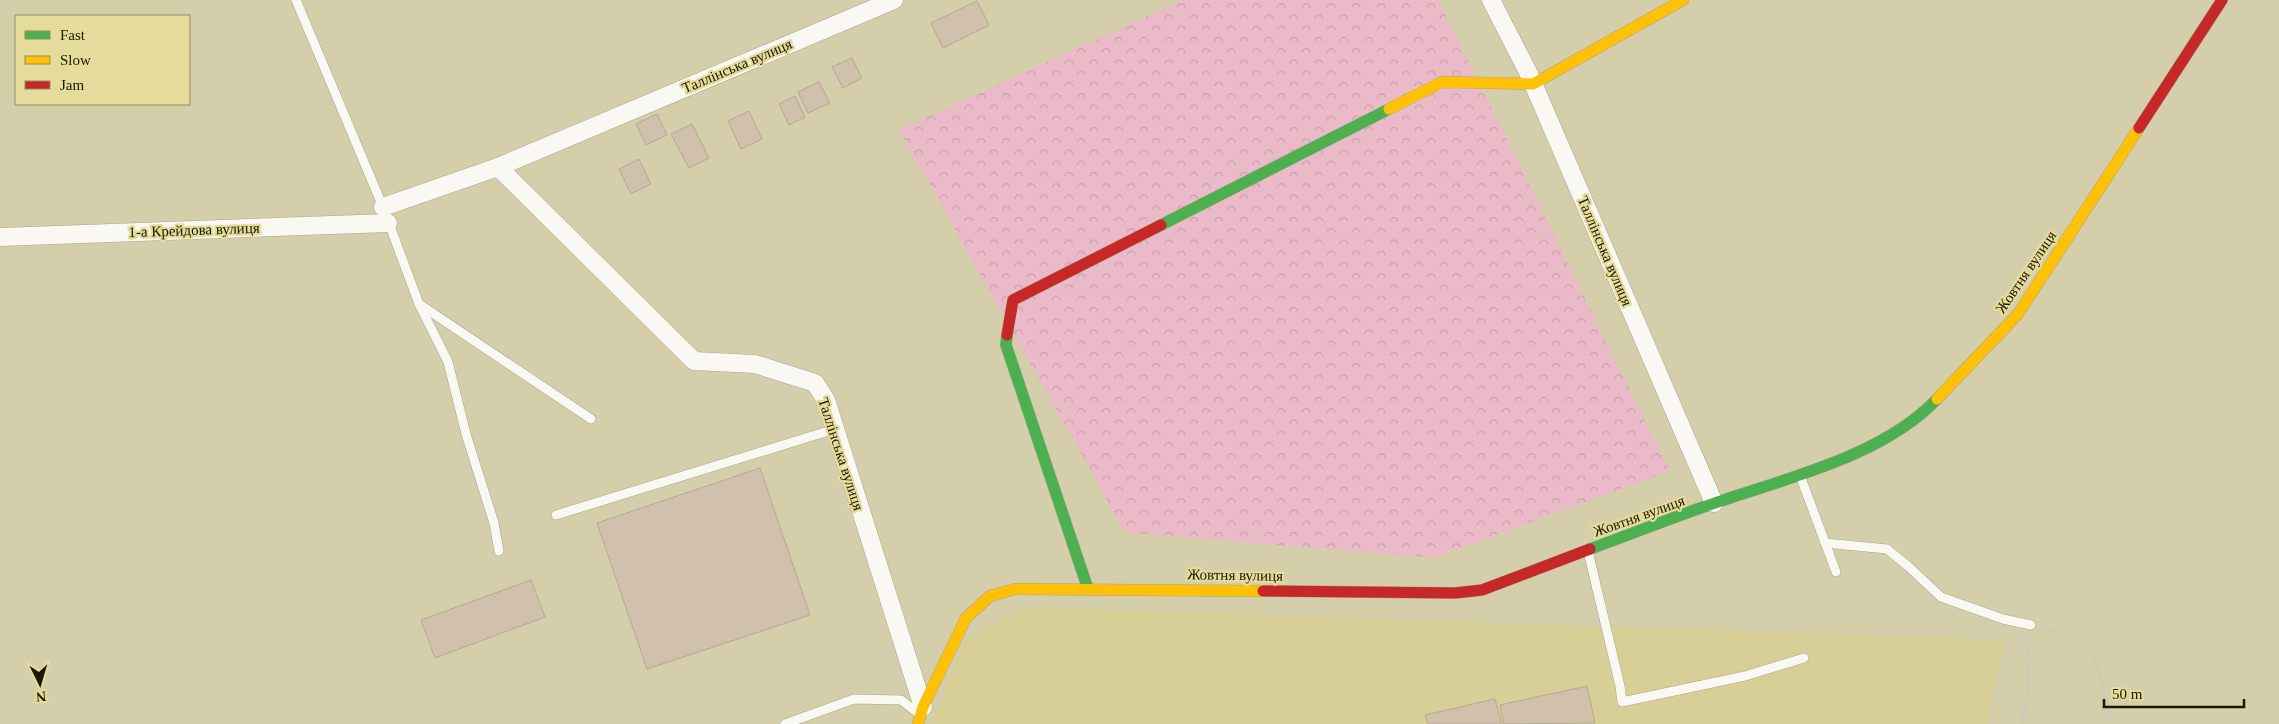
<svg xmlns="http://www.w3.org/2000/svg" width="2279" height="724" viewBox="0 0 2279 724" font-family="'Times New Roman',serif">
  <defs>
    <pattern id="forest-crowns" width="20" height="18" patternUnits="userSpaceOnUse" patternTransform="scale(1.25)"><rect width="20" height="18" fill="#ebbac8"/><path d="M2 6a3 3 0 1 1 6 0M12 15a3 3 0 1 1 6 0" fill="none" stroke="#c99faa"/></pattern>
  </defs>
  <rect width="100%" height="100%" fill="#d4ceab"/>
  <polygon fill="#d8cf97" points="1028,607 2004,640 1987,724 932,724 965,640"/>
  <polygon fill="url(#forest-crowns)" points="1182,0 1438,0 1670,471 1433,558 1125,532 899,130"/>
  <g fill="#d0c0ac" stroke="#b6a893">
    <polygon points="977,1 989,25 943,48 931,23"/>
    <polygon points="852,58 862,78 843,88 832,67"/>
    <polygon points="819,82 830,103 808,113 798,92"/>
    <polygon points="795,96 805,117 789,125 779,104"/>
    <polygon points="749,111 762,139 741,149 728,121"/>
    <polygon points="657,114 667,135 646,145 636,124"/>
    <polygon points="692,124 709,158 689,168 671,134"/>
    <polygon points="639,159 651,184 631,194 619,169"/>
    <polygon points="760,468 810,615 647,669 597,523"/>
    <polygon points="531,580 545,617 435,658 421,620"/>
    <polygon points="1587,686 1595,723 1504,724 1500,705"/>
    <polygon points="1495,699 1502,724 1428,724 1425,715"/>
  </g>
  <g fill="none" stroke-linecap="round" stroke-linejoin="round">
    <defs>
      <g id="lane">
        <polyline points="296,0 383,207 419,304 591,419"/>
        <polyline points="419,304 448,362 466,434 494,523 499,551"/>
        <polyline points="1801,478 1836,572"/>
        <polyline points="556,515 835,429"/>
        <polyline points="1825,543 1887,549 1909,567 1941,597 2003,619 2031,625"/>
        <polyline points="1588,551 1620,686 1622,702 1745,676 1804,658"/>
        <polyline points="785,724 854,699 901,700 918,713"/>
      </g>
      <g id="street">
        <polyline points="1491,0 1529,74 1714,503"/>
        <polyline points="498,167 694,361 755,364 815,383 826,400 923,707"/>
        <polyline points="383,207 498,167 894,0"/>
        <polyline points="0,237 388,223"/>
      </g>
      <g id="fast">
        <polyline points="1161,225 1389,109"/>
        <polyline points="1007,335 1006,345 1088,589"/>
        <path d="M1590,549C1632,534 1673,517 1715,503C1787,478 1883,456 1937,399"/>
      </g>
      <g id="slow">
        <polyline points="1389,109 1442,82 1533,84 1683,0"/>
        <polyline points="1937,399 2018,314 2139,128"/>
        <polyline points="918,724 923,707 966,618 990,596 1015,589 1263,591"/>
      </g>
      <g id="jam">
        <polyline points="2139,128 2222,0"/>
        <polyline points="1007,335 1013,300 1161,225"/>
        <polyline points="1263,591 1455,593 1482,590 1590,549"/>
      </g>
    </defs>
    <use href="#lane" stroke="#aaa589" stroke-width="10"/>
    <use href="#street" stroke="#aaa589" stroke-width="19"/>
    <use href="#fast" stroke="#aaa589" stroke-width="12"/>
    <use href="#slow" stroke="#aaa589" stroke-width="12"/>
    <use href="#jam" stroke="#aaa589" stroke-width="12"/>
    <g stroke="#cac8be" stroke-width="3" stroke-dasharray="2.5 2.5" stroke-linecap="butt">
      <path d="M2043,628C2050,630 2059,631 2066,634C2100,647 2105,692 2111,724"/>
      <path d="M2019,636C2038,655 2025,700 2022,724"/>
    </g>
    <use href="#lane" stroke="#f9f8f2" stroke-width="9"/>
    <use href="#street" stroke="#f9f8f2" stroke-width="18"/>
    <use href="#fast" stroke="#4caf50" stroke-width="11"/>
    <use href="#slow" stroke="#ffc107" stroke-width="11"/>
    <use href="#jam" stroke="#c62828" stroke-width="11"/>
  </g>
  <g text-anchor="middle" stroke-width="4.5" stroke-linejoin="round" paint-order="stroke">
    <g font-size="15" fill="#1c1801" stroke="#e5db9a">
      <text transform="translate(737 66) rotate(-23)" y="5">Таллінська вулиця</text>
      <text transform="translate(194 230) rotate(-2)" y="5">1-а Крейдова вулиця</text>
      <text transform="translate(1605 251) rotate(67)" y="5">Таллінська вулиця</text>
      <text transform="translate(2026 272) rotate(-56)" y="5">Жовтня вулиця</text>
      <text transform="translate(841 454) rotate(72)" y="5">Таллінська вулиця</text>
      <text transform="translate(1639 516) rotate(-20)" y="5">Жовтня вулиця</text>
      <text transform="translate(1235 575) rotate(1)" y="5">Жовтня вулиця</text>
    </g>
  </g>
  <rect x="15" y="15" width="175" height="90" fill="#e5db9a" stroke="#958d5d"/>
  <rect x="25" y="31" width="25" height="8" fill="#4caf50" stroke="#958d5d"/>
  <text x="60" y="40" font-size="15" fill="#1c1801">Fast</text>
  <rect x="25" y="56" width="25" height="8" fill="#ffc107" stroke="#958d5d"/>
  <text x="60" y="65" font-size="15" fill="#1c1801">Slow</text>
  <rect x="25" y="81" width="25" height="8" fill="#c62828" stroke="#958d5d"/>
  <text x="60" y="90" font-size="15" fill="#1c1801">Jam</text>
  <g transform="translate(40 684) rotate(175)" stroke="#e5db9a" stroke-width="4" paint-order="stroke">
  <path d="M0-4L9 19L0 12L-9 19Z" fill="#1c1801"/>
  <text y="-8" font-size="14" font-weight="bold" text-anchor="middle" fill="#1c1801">N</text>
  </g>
  <path d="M2104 699v8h140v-8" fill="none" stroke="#1c1801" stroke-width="2.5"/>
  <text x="2112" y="699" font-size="15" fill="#1c1801" stroke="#e5db9a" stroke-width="4" paint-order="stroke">50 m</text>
</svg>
